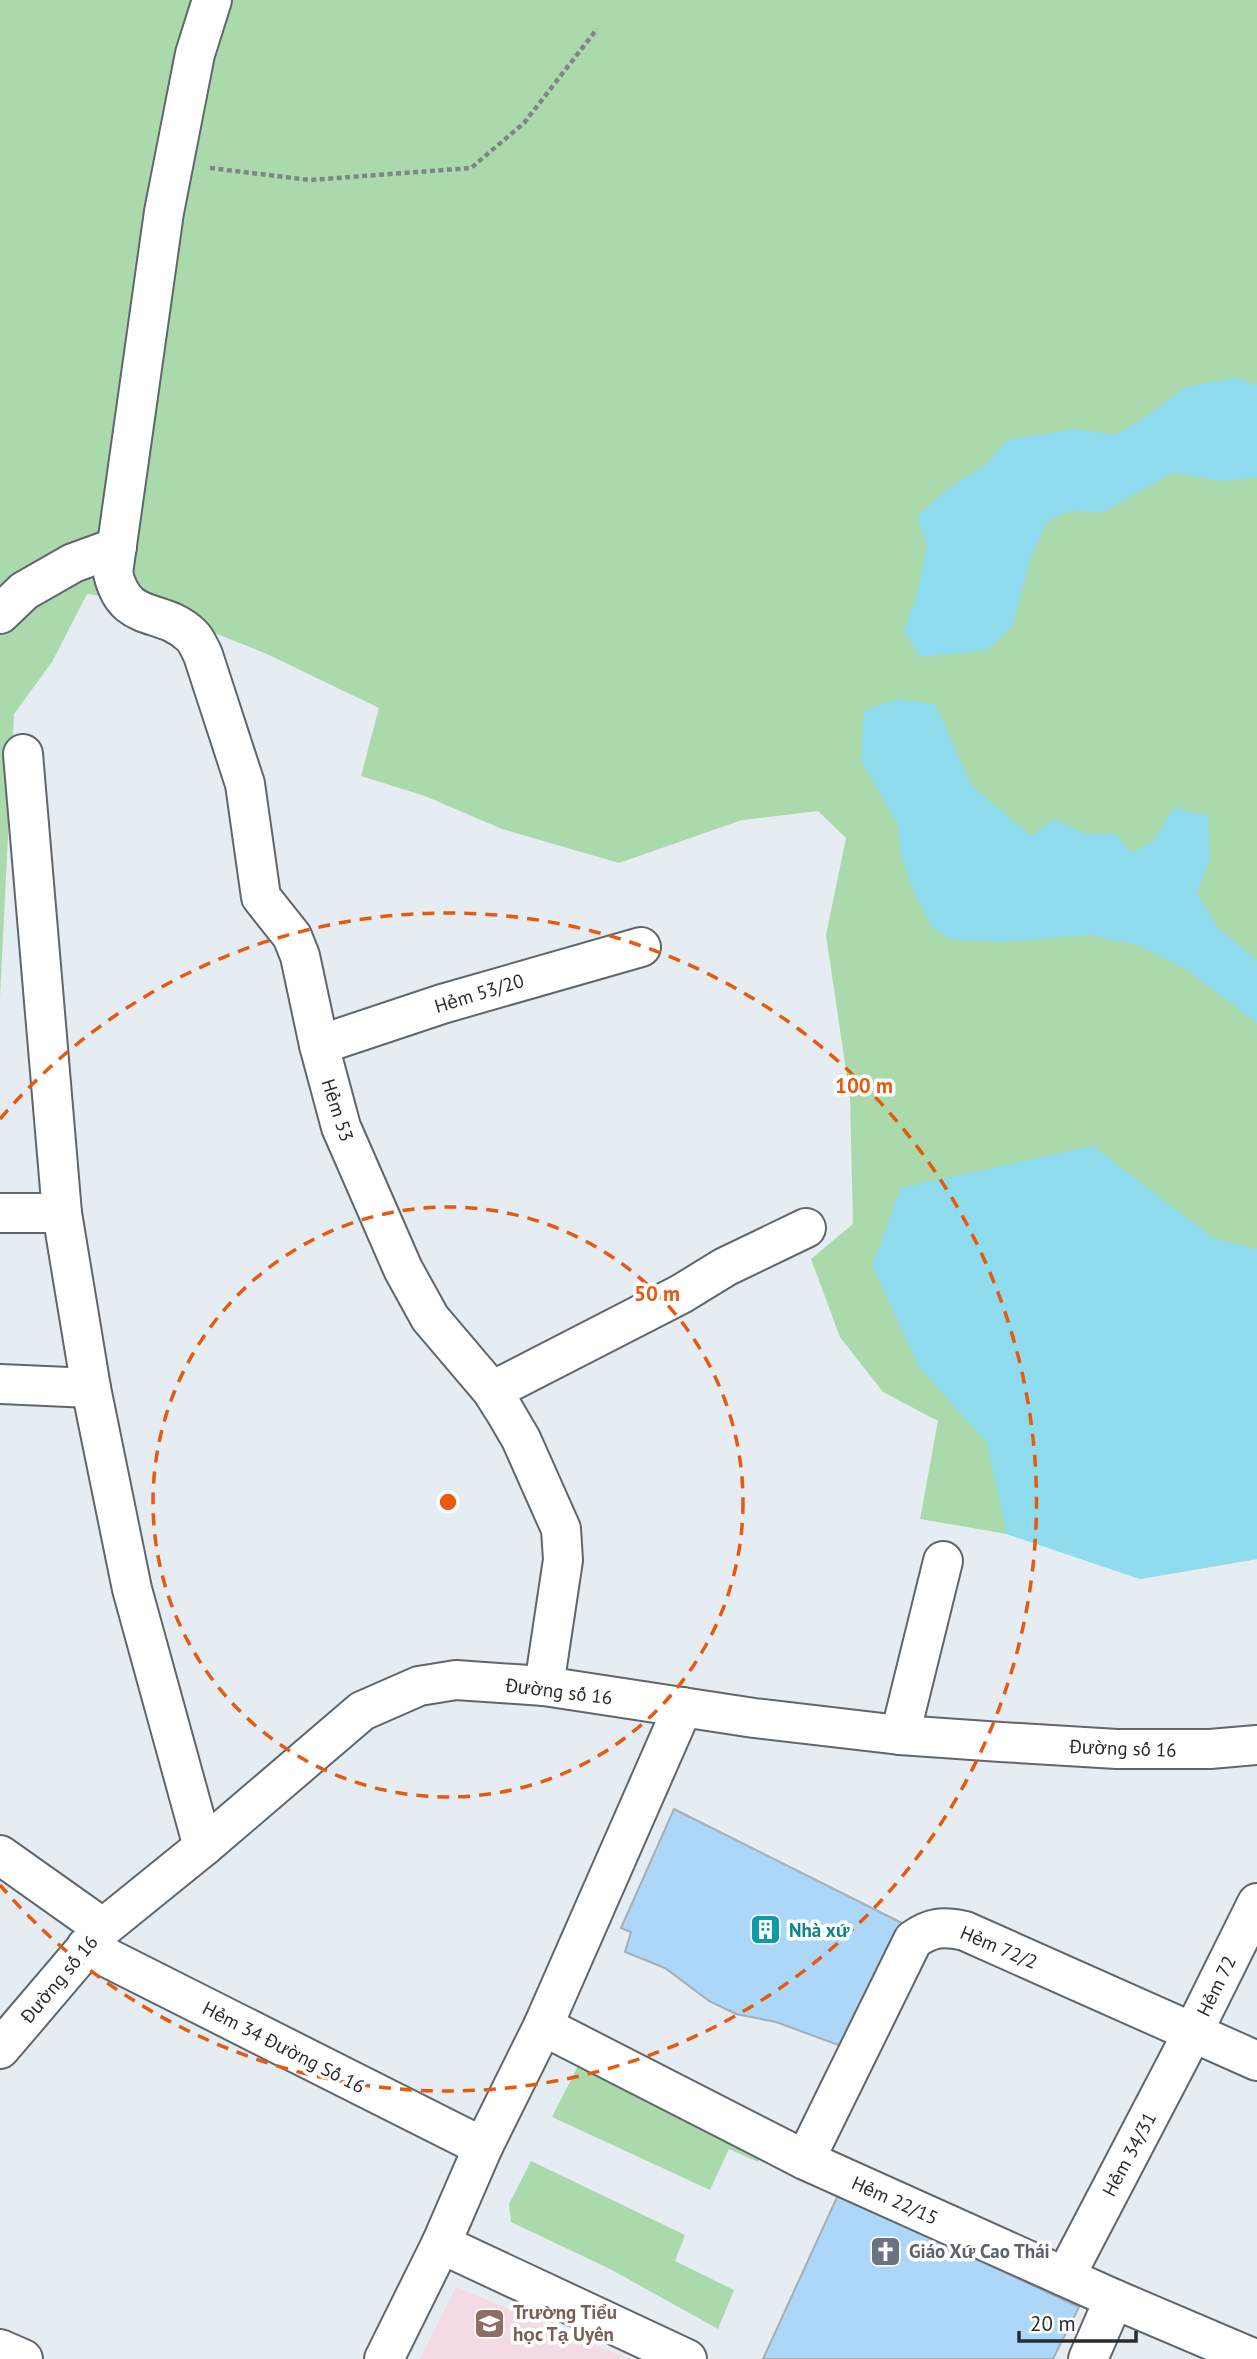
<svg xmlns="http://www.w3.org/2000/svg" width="1257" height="2359" viewBox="0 0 1257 2359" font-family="'PT Sans',sans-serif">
  <rect width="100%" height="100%" fill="#e5ecf2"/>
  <polygon fill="#f3dae3" points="456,2287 629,2359 420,2359"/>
  <g fill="#aad9ac">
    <polygon points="0,0 1257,0 1257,1559 1140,1579 1007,1534 920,1519 938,1421 883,1392 840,1337 811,1259 853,1224 850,1097 826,935 846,838 818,811 742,820 619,863 502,829 425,796 361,776 379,708 267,654 217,634 159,604 87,594 52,662 14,714 0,998"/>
    <polygon points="583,2056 768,2143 758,2162 729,2149 710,2190 552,2117"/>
    <polygon points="531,2161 685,2235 675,2261 734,2290 718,2329 610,2269 511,2222 509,2204"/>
  </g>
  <g fill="#8edcee">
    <polygon points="1236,378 1257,385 1257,478 1219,481 1174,472 1103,512 1068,511 1047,522 1031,556 1013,625 988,650 920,657 904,631 917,595 927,546 917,516 949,488 986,465 1007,440 1076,429 1116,435 1154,411 1185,387"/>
    <polygon points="899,699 935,704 971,785 1031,836 1054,819 1086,834 1117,834 1130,853 1153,842 1174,808 1208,816 1210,859 1197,893 1217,927 1257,961 1257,1024 1188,970 1137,945 1090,935 998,942 949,939 933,928 914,893 902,859 898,825 861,760 864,711"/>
    <polygon points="1093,1146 1213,1238 1257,1249 1257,1559 1140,1579 1007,1534 987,1443 919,1367 872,1265 901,1188"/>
  </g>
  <g fill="#acd7f8" stroke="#a7aeb3" stroke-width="2">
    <polygon points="674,1809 908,1926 844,2047 776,2022 736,2014 709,2001 665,1968 625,1952 631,1932 621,1928"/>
    <polygon points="838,2195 1079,2307 1053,2359 763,2359"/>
  </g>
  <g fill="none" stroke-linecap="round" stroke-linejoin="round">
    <defs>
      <g id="minor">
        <path d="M212,0L195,54L164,212L113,573C125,626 162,606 192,636C197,641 200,649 203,655L245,784L261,897L292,936L300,956L319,1045L341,1127L403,1269L430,1318L492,1391L504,1410L521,1439L561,1529L563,1560L544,1686"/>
        <polyline points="0,614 24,591 73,563 117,547"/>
        <polyline points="23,754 62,1213 91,1388 132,1589 203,1847"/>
        <polyline points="319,1045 442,1004 641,947"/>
        <polyline points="0,1213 62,1213"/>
        <polyline points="0,1384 91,1388"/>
        <polyline points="492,1391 681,1294 725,1267 806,1228"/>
        <polyline points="900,1735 943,1561"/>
        <polyline points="0,1855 103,1928"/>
        <polyline points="86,1947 483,2147"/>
        <polyline points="543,2026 683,1707"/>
        <polyline points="0,2049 103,1928 203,1847 362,1711 419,1686 456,1680 544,1686 754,1718 900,1735 1001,1742 1117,1749 1210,1749 1257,1745"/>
        <path d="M805,2160L913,1940C931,1927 943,1926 965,1931L1257,2061"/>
        <polyline points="1065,2277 1193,2032 1257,1903"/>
        <polyline points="0,2349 23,2359"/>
        <polyline points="384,2359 441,2244"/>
        <polyline points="687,2359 441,2244 483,2147 543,2026 805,2160 1114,2299 1255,2359"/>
        <polyline points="1088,2359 1114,2299"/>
      </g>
    </defs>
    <use href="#minor" stroke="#60666b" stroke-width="42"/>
    <polyline stroke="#808588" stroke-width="4.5" stroke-dasharray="5 3.5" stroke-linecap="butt" points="210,168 310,180 471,168 524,123 597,29"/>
    <use href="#minor" stroke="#fff" stroke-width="38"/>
  </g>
  <g fill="none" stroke="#e8590c" stroke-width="3.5" stroke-dasharray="12 9">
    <circle cx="448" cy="1502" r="295"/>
    <path d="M0 1119A589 589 0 1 1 0 1885"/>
  </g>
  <defs>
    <symbol id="building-square" viewBox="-11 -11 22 22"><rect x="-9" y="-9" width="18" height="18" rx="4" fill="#0f9aa8" stroke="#fff"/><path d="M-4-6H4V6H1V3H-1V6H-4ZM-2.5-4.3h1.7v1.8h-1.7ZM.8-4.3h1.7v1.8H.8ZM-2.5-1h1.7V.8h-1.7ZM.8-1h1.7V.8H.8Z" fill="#fff"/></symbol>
    <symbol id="church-square" viewBox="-11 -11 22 22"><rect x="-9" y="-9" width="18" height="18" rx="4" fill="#6b7280" stroke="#fff"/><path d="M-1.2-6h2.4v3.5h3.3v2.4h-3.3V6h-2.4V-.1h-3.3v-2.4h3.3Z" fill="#fff"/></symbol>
    <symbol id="school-square" viewBox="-11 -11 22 22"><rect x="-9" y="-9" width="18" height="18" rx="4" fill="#8d6e63" stroke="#fff"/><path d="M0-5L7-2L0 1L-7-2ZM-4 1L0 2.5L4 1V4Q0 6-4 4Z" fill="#fff"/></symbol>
  </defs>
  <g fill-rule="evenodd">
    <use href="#building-square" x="748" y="1912" width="35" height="35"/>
    <use href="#church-square" x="868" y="2234" width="35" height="35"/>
    <use href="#school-square" x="472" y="2306" width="35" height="35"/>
  </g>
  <g text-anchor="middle" stroke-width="7" stroke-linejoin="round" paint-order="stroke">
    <g font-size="19" fill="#292c2e" stroke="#fff">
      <text transform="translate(479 993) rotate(-17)" y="7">Hẻm 53/20</text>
      <text transform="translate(338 1110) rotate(72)" y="7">Hẻm 53</text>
      <text transform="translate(559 1691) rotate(7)" y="7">Đường số 16</text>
      <text transform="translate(1123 1748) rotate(2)" y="7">Đường số 16</text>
      <text transform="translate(999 1947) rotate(23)" y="7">Hẻm 72/2</text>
      <text transform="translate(59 1979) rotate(-50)" y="7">Đường số 16</text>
      <text transform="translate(1216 1986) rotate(-64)" y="7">Hẻm 72</text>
      <text transform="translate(284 2047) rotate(27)" y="7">Hẻm 34 Đường Số 16</text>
      <text transform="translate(1129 2154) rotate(-62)" y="7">Hẻm 34/31</text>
      <text transform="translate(895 2200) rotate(24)" y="7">Hẻm 22/15</text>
    </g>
    <g font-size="19" font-weight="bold" fill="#0d838f" stroke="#fff" text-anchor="start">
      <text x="789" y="1937">Nhà xứ</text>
    </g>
    <g font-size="19" font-weight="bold" fill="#5b616d" stroke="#fff" text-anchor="start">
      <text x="909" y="2258">Giáo Xứ Cao Thái</text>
    </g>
    <g font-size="19" font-weight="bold" fill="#785e54" stroke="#fff" text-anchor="start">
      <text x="513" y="2319">Trường Tiểu<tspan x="513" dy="22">học Tạ Uyên</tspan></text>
    </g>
  </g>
  <circle cx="448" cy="1502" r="10" fill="#e8590c" stroke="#fff" stroke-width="3.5"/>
  <g font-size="21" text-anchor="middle" font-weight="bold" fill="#e8590c" stroke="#fff" stroke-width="7" stroke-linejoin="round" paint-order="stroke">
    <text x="864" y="1093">100 m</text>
    <text x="657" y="1301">50 m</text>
  </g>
  <path d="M1019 2331v10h117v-10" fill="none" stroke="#292c2e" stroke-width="3.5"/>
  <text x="1030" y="2331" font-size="21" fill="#292c2e" stroke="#ffffff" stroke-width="5" paint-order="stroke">20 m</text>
</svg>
